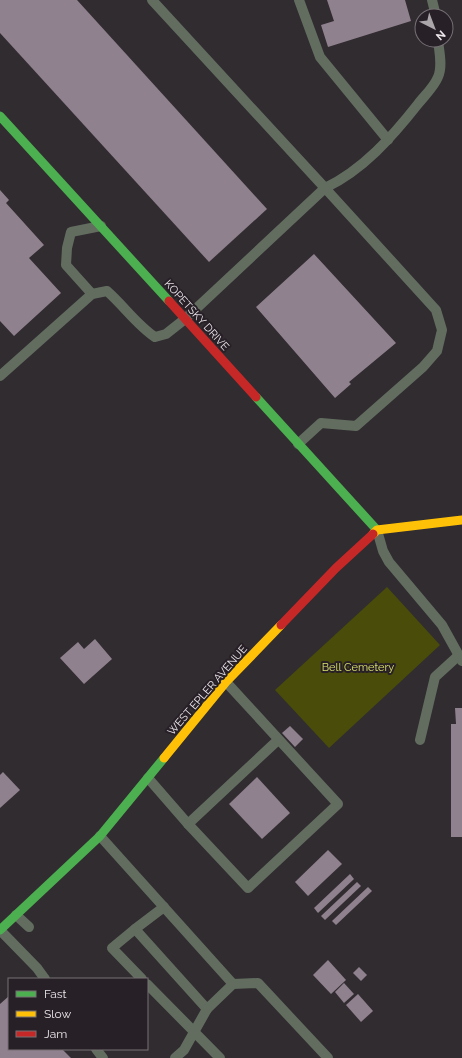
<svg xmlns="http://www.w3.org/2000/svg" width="462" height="1058" viewBox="0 0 462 1058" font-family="Raleway,sans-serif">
  <rect width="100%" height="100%" fill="#302c30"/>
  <polygon fill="#4a4c09" points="387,587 440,645 329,748 275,690"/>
  <g fill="#90818f">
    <polygon points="0,0 77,0 267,209 209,262 0,33"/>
    <polygon points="327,0 405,0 411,21 328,47 321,25 334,21"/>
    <polygon points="0,190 9,200 6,203 44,245 29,258 61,293 14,336 0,321"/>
    <polygon points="314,254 396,343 349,382 351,384 335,398 256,307"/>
    <polygon points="95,639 112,659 84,684 60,658 78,642 84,649"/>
    <polygon points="455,708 462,708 462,837 451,837 451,724 456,724"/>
    <polygon points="290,726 303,739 295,747 282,733"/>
    <polygon points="3,772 20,790 0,808 0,775"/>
    <polygon points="257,777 290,813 262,839 229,804"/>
    <polygon points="328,850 342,864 308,896 295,882"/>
    <polygon points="350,874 354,879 318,913 314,908"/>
    <polygon points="357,882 361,886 325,920 321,916"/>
    <polygon points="368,887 372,891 336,925 332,921"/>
    <polygon points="328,960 346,980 331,994 313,975"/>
    <polygon points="359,967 367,975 361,981 353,973"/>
    <polygon points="344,983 354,994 344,1003 335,992"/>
    <polygon points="358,994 373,1011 361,1022 346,1005"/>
    <polygon points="9,996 9,1049 62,1049 71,1058 0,1058 0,1004"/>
  </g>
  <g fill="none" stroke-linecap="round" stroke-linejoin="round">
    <g stroke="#626d60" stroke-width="10">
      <polyline points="299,0 320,57 388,140"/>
      <polyline points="432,0 436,16"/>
      <polyline points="92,294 66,265 67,248 71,232 101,226"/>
      <path d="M0,376L92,294L107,291C124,306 137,325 155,337L166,334L185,319L325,188L152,0"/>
      <path d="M298,444L321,423L356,426L423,367L437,351L442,330L436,310L325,188C363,170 392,137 418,104C425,95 434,87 438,77C443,66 439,51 438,40"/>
      <polyline points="377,530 383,551 389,562 442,625 462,661"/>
      <polyline points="420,740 435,677 458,656"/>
      <polyline points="148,778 188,824 248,888 338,804 226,682"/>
      <polyline points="188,824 278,740"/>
      <polyline points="100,836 233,984 258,983 328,1058"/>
      <polyline points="164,907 135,929 207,1009 233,984"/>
      <polyline points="16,915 29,927"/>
      <polyline points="135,929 112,948 142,979"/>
      <polyline points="0,930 37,968 45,979"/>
      <polyline points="147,984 220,1058"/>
      <polyline points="96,1049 103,1058"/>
      <polyline points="175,1058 184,1050 207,1009"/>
    </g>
    <g stroke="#4caf50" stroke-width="9">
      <polyline points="0,116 169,301"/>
      <polyline points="256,397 377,530"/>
      <polyline points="0,930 100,836 164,758"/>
    </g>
    <g stroke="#ffc107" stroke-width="9">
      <polyline points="373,534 377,530 462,520"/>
      <polyline points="164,758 226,682 281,625"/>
    </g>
    <g stroke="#c62828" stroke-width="9">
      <polyline points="169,301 256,397"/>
      <polyline points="281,625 336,568 373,534"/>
    </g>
  </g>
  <g text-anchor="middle" stroke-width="4" stroke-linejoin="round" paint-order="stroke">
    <g font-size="11" fill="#ece7eb" stroke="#282027">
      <text transform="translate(197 315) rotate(48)" y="4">KOPETSKY DRIVE</text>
      <text transform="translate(207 690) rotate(-49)" y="4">WEST EPLER AVENUE</text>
    </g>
    <g font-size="11" fill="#d9e169" stroke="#282027">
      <text x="358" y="671">Bell Cemetery</text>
    </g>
  </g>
  <rect x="8" y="978" width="140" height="72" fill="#282027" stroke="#767075"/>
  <rect x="16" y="991" width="20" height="6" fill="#4caf50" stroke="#767075"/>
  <text x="44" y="998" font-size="12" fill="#ece7eb">Fast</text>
  <rect x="16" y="1011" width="20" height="6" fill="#ffc107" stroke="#767075"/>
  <text x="44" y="1018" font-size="12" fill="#ece7eb">Slow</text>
  <rect x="16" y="1031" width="20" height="6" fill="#c62828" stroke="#767075"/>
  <text x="44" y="1038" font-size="12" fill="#ece7eb">Jam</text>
  <g transform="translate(434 28) rotate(138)"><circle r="19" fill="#282027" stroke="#767075"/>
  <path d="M0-3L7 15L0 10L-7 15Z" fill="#aaa6aa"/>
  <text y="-6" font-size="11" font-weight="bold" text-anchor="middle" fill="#ece7eb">N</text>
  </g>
</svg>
